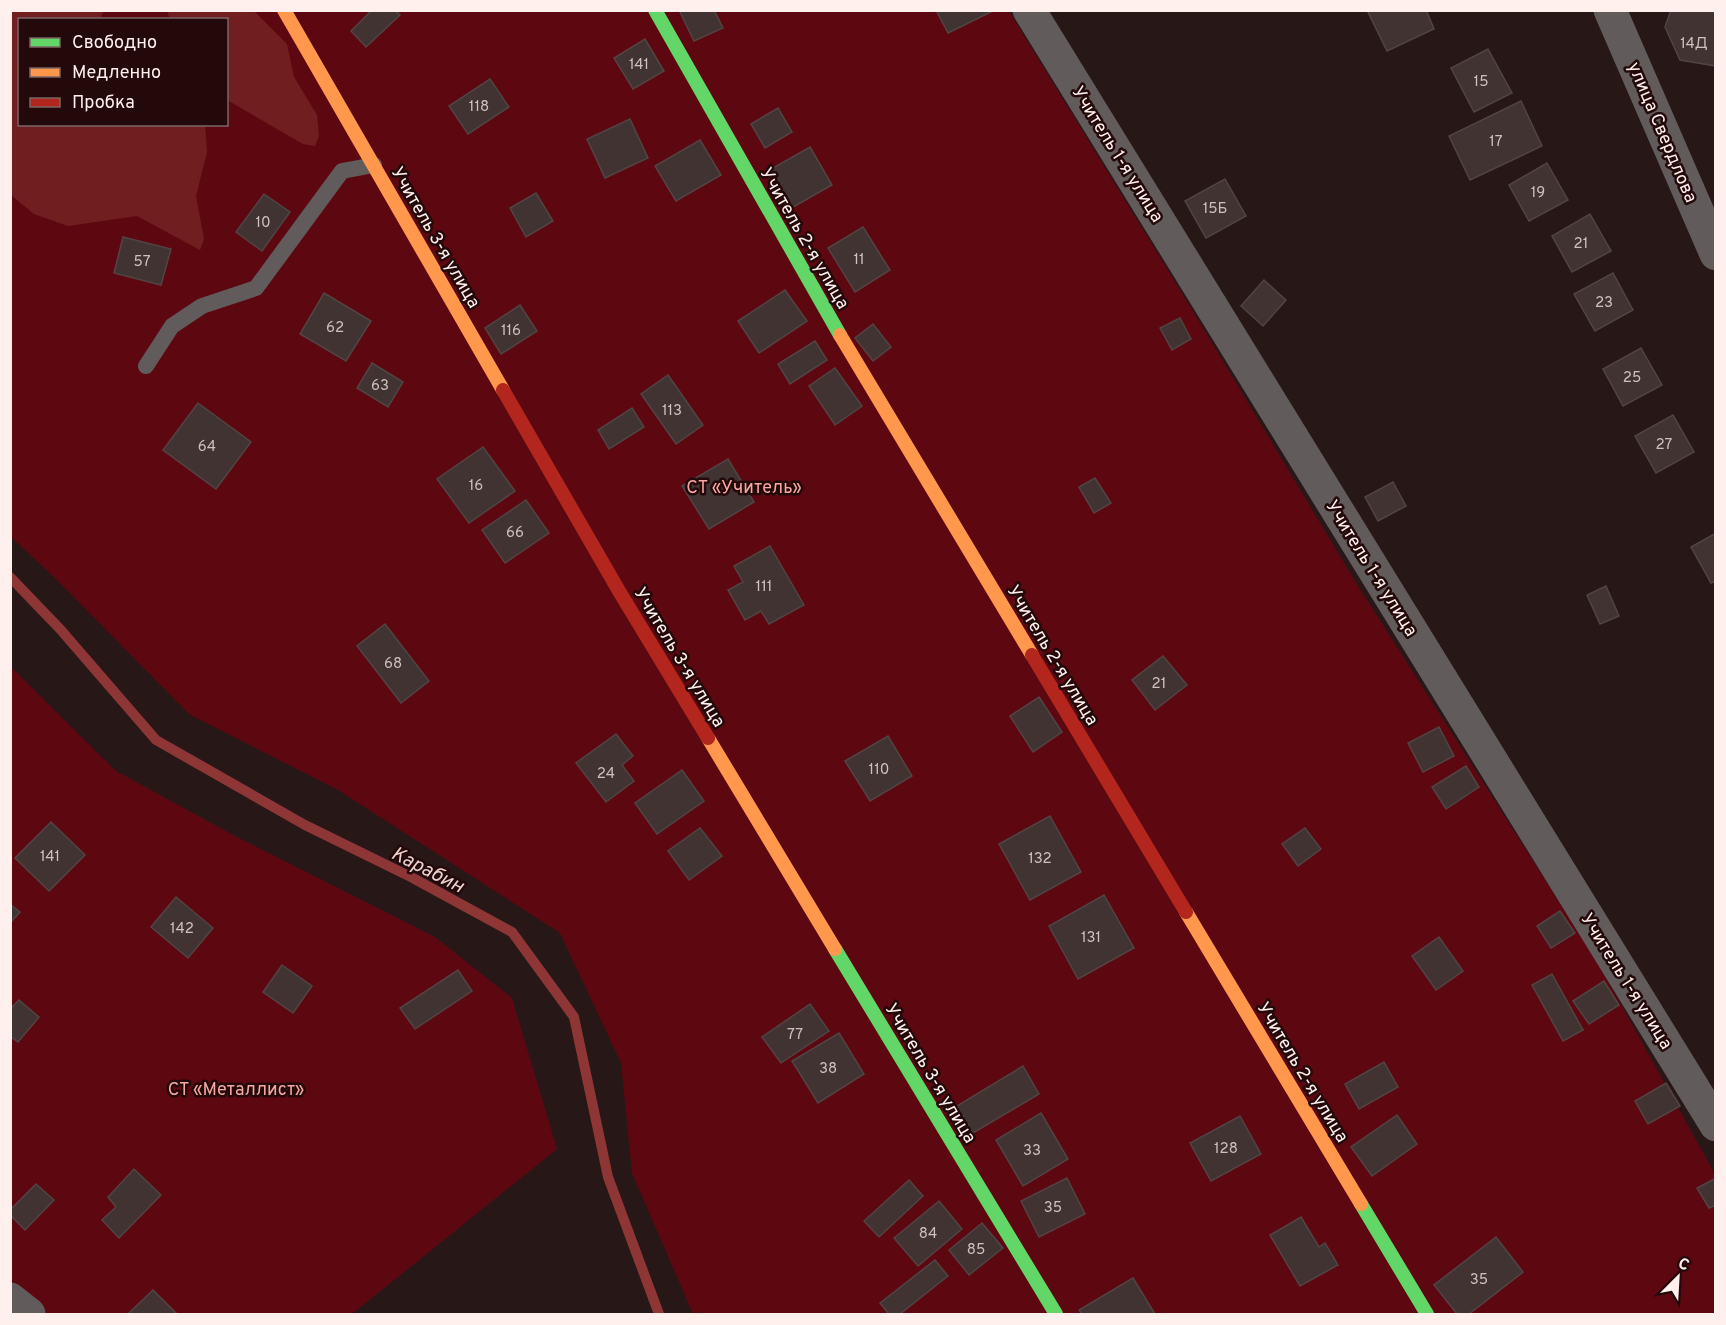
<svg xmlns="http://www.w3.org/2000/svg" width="1726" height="1325" viewBox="0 0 1726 1325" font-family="Overpass,sans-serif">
  <rect width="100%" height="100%" fill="#271817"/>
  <g fill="#5d0811" fill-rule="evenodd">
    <path d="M10,11H1009L1188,303L1355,581L1598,963L1715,1174V1314H693L632,1173L621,1063L560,933L338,790L189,714L55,578L11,537ZM20,20H226V124H20Z"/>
    <polygon points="10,666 116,771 235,836 435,937 512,998 557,1149 352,1314 11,1314"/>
  </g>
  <g fill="#711e20">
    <polygon points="11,10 104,11 101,16 104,19 20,20 20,124 205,125 207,152 196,196 204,239 200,250 137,216 68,226 34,214 11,195"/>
    <polygon points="167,11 254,11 287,44 294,77 317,115 319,136 315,146 303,144 227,100 226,20 170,19"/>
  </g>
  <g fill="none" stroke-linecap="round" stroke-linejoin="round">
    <polyline stroke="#8e3635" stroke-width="10" points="10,577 60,629 156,740 305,825 411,877 512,932 574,1017 608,1177 659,1314"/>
  </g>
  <g fill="#403332" stroke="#514443" stroke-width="1.5">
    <polygon points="372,10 395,10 400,15 366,47 351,31"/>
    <polygon points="679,10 714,10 723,28 694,41"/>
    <polygon points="936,10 990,10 991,12 948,33"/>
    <polygon points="1372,10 1426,10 1434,29 1387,51 1368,12"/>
    <polygon points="1671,10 1708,10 1716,13 1716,66 1680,60 1665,27"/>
    <polygon points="645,39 664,71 633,89 614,58"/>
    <polygon points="1488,49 1512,93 1474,112 1451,68"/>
    <polygon points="490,79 509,107 468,134 449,106"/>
    <polygon points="1521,101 1542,146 1470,180 1449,136"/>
    <polygon points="778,108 792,132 765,148 751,124"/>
    <polygon points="630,119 648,158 605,178 587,139"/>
    <polygon points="700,140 721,175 676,201 655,166"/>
    <polygon points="810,147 832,185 788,210 766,172"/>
    <polygon points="1547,163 1568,200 1529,221 1509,185"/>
    <polygon points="1225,179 1246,216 1206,238 1185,201"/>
    <polygon points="536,193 553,221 526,237 510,208"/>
    <polygon points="264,194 290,212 262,251 236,232"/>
    <polygon points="1590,214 1611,251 1572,272 1552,236"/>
    <polygon points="863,227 890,270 855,292 828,248"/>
    <polygon points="123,237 171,249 161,285 114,273"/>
    <polygon points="1613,273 1633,310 1595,331 1574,294"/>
    <polygon points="1264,280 1286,300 1263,326 1241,306"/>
    <polygon points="785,290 807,321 759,353 738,321"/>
    <polygon points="324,293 371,321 346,361 300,334"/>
    <polygon points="520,305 537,331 501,354 485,328"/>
    <polygon points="1180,318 1191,339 1172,350 1160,328"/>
    <polygon points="873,324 891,347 873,361 855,338"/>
    <polygon points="815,341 827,360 790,384 778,364"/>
    <polygon points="1641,348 1662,385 1623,406 1603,369"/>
    <polygon points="372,363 403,382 388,407 357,388"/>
    <polygon points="835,368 862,406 835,425 809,386"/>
    <polygon points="668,375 703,425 676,444 641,394"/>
    <polygon points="198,403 251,442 216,489 163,450"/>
    <polygon points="632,408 644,427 609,449 598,430"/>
    <polygon points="1673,415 1694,452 1656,473 1635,436"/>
    <polygon points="483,447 515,491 469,523 437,479"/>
    <polygon points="728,459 754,502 709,529 682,486"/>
    <polygon points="1095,478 1111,503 1094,513 1079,487"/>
    <polygon points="1393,482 1406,506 1378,521 1365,497"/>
    <polygon points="526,500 549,533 505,563 482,530"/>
    <polygon points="1716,533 1716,581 1711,583 1691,547"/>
    <polygon points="770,546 804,605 769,624 761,611 745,620 728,590 743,582 734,566"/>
    <polygon points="1606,586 1619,616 1600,624 1587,595"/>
    <polygon points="385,624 429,681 401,703 357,646"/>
    <polygon points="1163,656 1187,685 1155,710 1132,680"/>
    <polygon points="1039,697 1062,732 1033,752 1010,716"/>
    <polygon points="1439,727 1454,756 1423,772 1408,743"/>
    <polygon points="616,734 633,756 622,765 634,781 606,802 576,763"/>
    <polygon points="888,736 912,776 870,801 845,761"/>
    <polygon points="1466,766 1479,787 1446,809 1432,787"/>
    <polygon points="682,770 704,801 657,834 635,803"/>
    <polygon points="1050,816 1081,872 1030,900 999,844"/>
    <polygon points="51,822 85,855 49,891 15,858"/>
    <polygon points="700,828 722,856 689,880 668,851"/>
    <polygon points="1305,828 1321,849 1298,866 1282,844"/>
    <polygon points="1104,895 1134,948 1078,979 1049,926"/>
    <polygon points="176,897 213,928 188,958 151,927"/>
    <polygon points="10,904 20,912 10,923"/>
    <polygon points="1560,911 1575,933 1551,948 1537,926"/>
    <polygon points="1439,937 1463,971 1436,990 1412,956"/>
    <polygon points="282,965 312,986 293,1013 263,992"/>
    <polygon points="458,970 472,991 415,1029 400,1008"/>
    <polygon points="1552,974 1583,1030 1563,1041 1532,985"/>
    <polygon points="1604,981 1619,1005 1589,1024 1573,1001"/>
    <polygon points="19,1000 39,1017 18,1042 10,1036 10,1009"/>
    <polygon points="810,1004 829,1031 781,1063 762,1037"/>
    <polygon points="839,1033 864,1074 818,1103 792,1061"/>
    <polygon points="1384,1062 1398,1087 1359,1109 1345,1084"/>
    <polygon points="1023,1066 1039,1094 973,1133 957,1106"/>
    <polygon points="1666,1083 1680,1106 1648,1124 1635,1101"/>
    <polygon points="1041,1113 1068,1159 1023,1186 996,1140"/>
    <polygon points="1397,1115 1417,1144 1372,1176 1351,1147"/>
    <polygon points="1240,1116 1261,1154 1211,1181 1190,1143"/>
    <polygon points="134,1169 161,1195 119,1238 102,1220 116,1207 108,1197"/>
    <polygon points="1067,1178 1085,1214 1039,1237 1021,1201"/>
    <polygon points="1716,1178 1716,1205 1709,1208 1697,1188"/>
    <polygon points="909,1180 923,1196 879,1237 864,1221"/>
    <polygon points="36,1184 54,1200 25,1230 10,1215 10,1210"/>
    <polygon points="939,1201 962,1229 918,1266 894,1238"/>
    <polygon points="1301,1217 1319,1247 1325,1243 1338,1265 1300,1286 1270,1235"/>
    <polygon points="982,1223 1003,1248 969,1275 949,1250"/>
    <polygon points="1496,1237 1523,1272 1469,1314 1457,1314 1434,1285"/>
    <polygon points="935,1260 948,1276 900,1314 889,1314 880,1303"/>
    <polygon points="1133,1278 1155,1314 1082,1314 1079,1310"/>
    <polygon points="153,1290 177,1314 128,1314"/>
  </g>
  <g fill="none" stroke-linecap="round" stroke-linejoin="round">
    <polyline stroke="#625b5b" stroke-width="16" points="146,366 172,326 202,306 256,288 342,171 374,165"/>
    <g stroke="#625b5b" stroke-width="33">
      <polyline points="1029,10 1716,1125"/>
      <polyline points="1610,10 1716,254"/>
      <polyline points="10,1299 29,1314"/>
    </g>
    <g stroke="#63d668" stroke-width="14">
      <polyline points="655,10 840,335"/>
      <polyline points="835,949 1056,1314"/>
      <polyline points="1361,1204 1427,1314"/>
    </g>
    <g stroke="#ff974d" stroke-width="14">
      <polyline points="284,10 503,390"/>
      <polyline points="840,335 1032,655"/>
      <polyline points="708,738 835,949"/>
      <polyline points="1186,912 1361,1204"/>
    </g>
    <g stroke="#b3261e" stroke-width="14">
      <polyline points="503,390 619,591 708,738"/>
      <polyline points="1032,655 1186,912"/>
    </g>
  </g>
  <g text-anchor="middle" stroke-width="5" stroke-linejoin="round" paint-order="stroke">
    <g font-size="15" fill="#cfc0be">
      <text x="1694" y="48">14Д</text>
      <text x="639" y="69">141</text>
      <text x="1481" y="86">15</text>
      <text x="479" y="111">118</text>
      <text x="1496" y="146">17</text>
      <text x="1538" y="197">19</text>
      <text x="1215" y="213">15Б</text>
      <text x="263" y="227">10</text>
      <text x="1581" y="248">21</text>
      <text x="859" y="264">11</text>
      <text x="142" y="266">57</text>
      <text x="1604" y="307">23</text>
      <text x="335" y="332">62</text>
      <text x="511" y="335">116</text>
      <text x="1632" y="382">25</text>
      <text x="380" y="390">63</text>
      <text x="672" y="415">113</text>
      <text x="1664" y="449">27</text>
      <text x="207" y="451">64</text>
      <text x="476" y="490">16</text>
      <text x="515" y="537">66</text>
      <text x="764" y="591">111</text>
      <text x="393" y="668">68</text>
      <text x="1159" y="688">21</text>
      <text x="879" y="774">110</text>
      <text x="606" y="778">24</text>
      <text x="50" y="861">141</text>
      <text x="1040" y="863">132</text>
      <text x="182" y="933">142</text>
      <text x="1091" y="942">131</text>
      <text x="795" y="1039">77</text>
      <text x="828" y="1073">38</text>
      <text x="1226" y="1153">128</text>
      <text x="1032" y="1155">33</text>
      <text x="1053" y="1212">35</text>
      <text x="928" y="1238">84</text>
      <text x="976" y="1254">85</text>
      <text x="1479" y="1284">35</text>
    </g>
    <g font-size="18" fill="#ffefed" stroke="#230909">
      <text transform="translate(1663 132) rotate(67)" y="6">улица Свердлова</text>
      <text transform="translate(1118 154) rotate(58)" y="6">Учитель 1-я улица</text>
      <text transform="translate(436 237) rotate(60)" y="6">Учитель 3-я улица</text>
      <text transform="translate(805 238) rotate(60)" y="6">Учитель 2-я улица</text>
      <text transform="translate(1372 568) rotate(58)" y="6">Учитель 1-я улица</text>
      <text transform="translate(1053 655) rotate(59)" y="6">Учитель 2-я улица</text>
      <text transform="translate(680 657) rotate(59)" y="6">Учитель 3-я улица</text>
      <text transform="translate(1627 981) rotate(58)" y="6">Учитель 1-я улица</text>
      <text transform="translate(1303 1072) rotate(59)" y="6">Учитель 2-я улица</text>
      <text transform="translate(931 1073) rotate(59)" y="6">Учитель 3-я улица</text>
    </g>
    <g font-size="18" fill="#f7a7a2" stroke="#230909">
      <text x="744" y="493">СТ «Учитель»</text>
      <text x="236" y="1095">СТ «Металлист»</text>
    </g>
    <g font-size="20" font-style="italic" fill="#eed2d0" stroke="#230909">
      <text transform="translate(428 869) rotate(27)" y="7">Карабин</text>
    </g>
  </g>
  <rect width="1726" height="1325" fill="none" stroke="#ffefed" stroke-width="24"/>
  <rect x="18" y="18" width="210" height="108" fill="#230909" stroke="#7b6564" stroke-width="1.5"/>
  <rect x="30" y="38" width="30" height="9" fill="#63d668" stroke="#7b6564" stroke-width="1.5"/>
  <text x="72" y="48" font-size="18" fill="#ffefed">Свободно</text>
  <rect x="30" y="68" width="30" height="9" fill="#ff974d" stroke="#7b6564" stroke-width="1.5"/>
  <text x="72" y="78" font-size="18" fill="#ffefed">Медленно</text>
  <rect x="30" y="98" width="30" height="9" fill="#b3261e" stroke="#7b6564" stroke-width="1.5"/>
  <text x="72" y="108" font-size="18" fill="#ffefed">Пробка</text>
  <g transform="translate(1678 1277) rotate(24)" stroke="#230909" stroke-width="4.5" paint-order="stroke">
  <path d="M0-4.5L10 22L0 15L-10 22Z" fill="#ffefed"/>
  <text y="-9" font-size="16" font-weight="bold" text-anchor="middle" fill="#ffefed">С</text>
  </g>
</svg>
